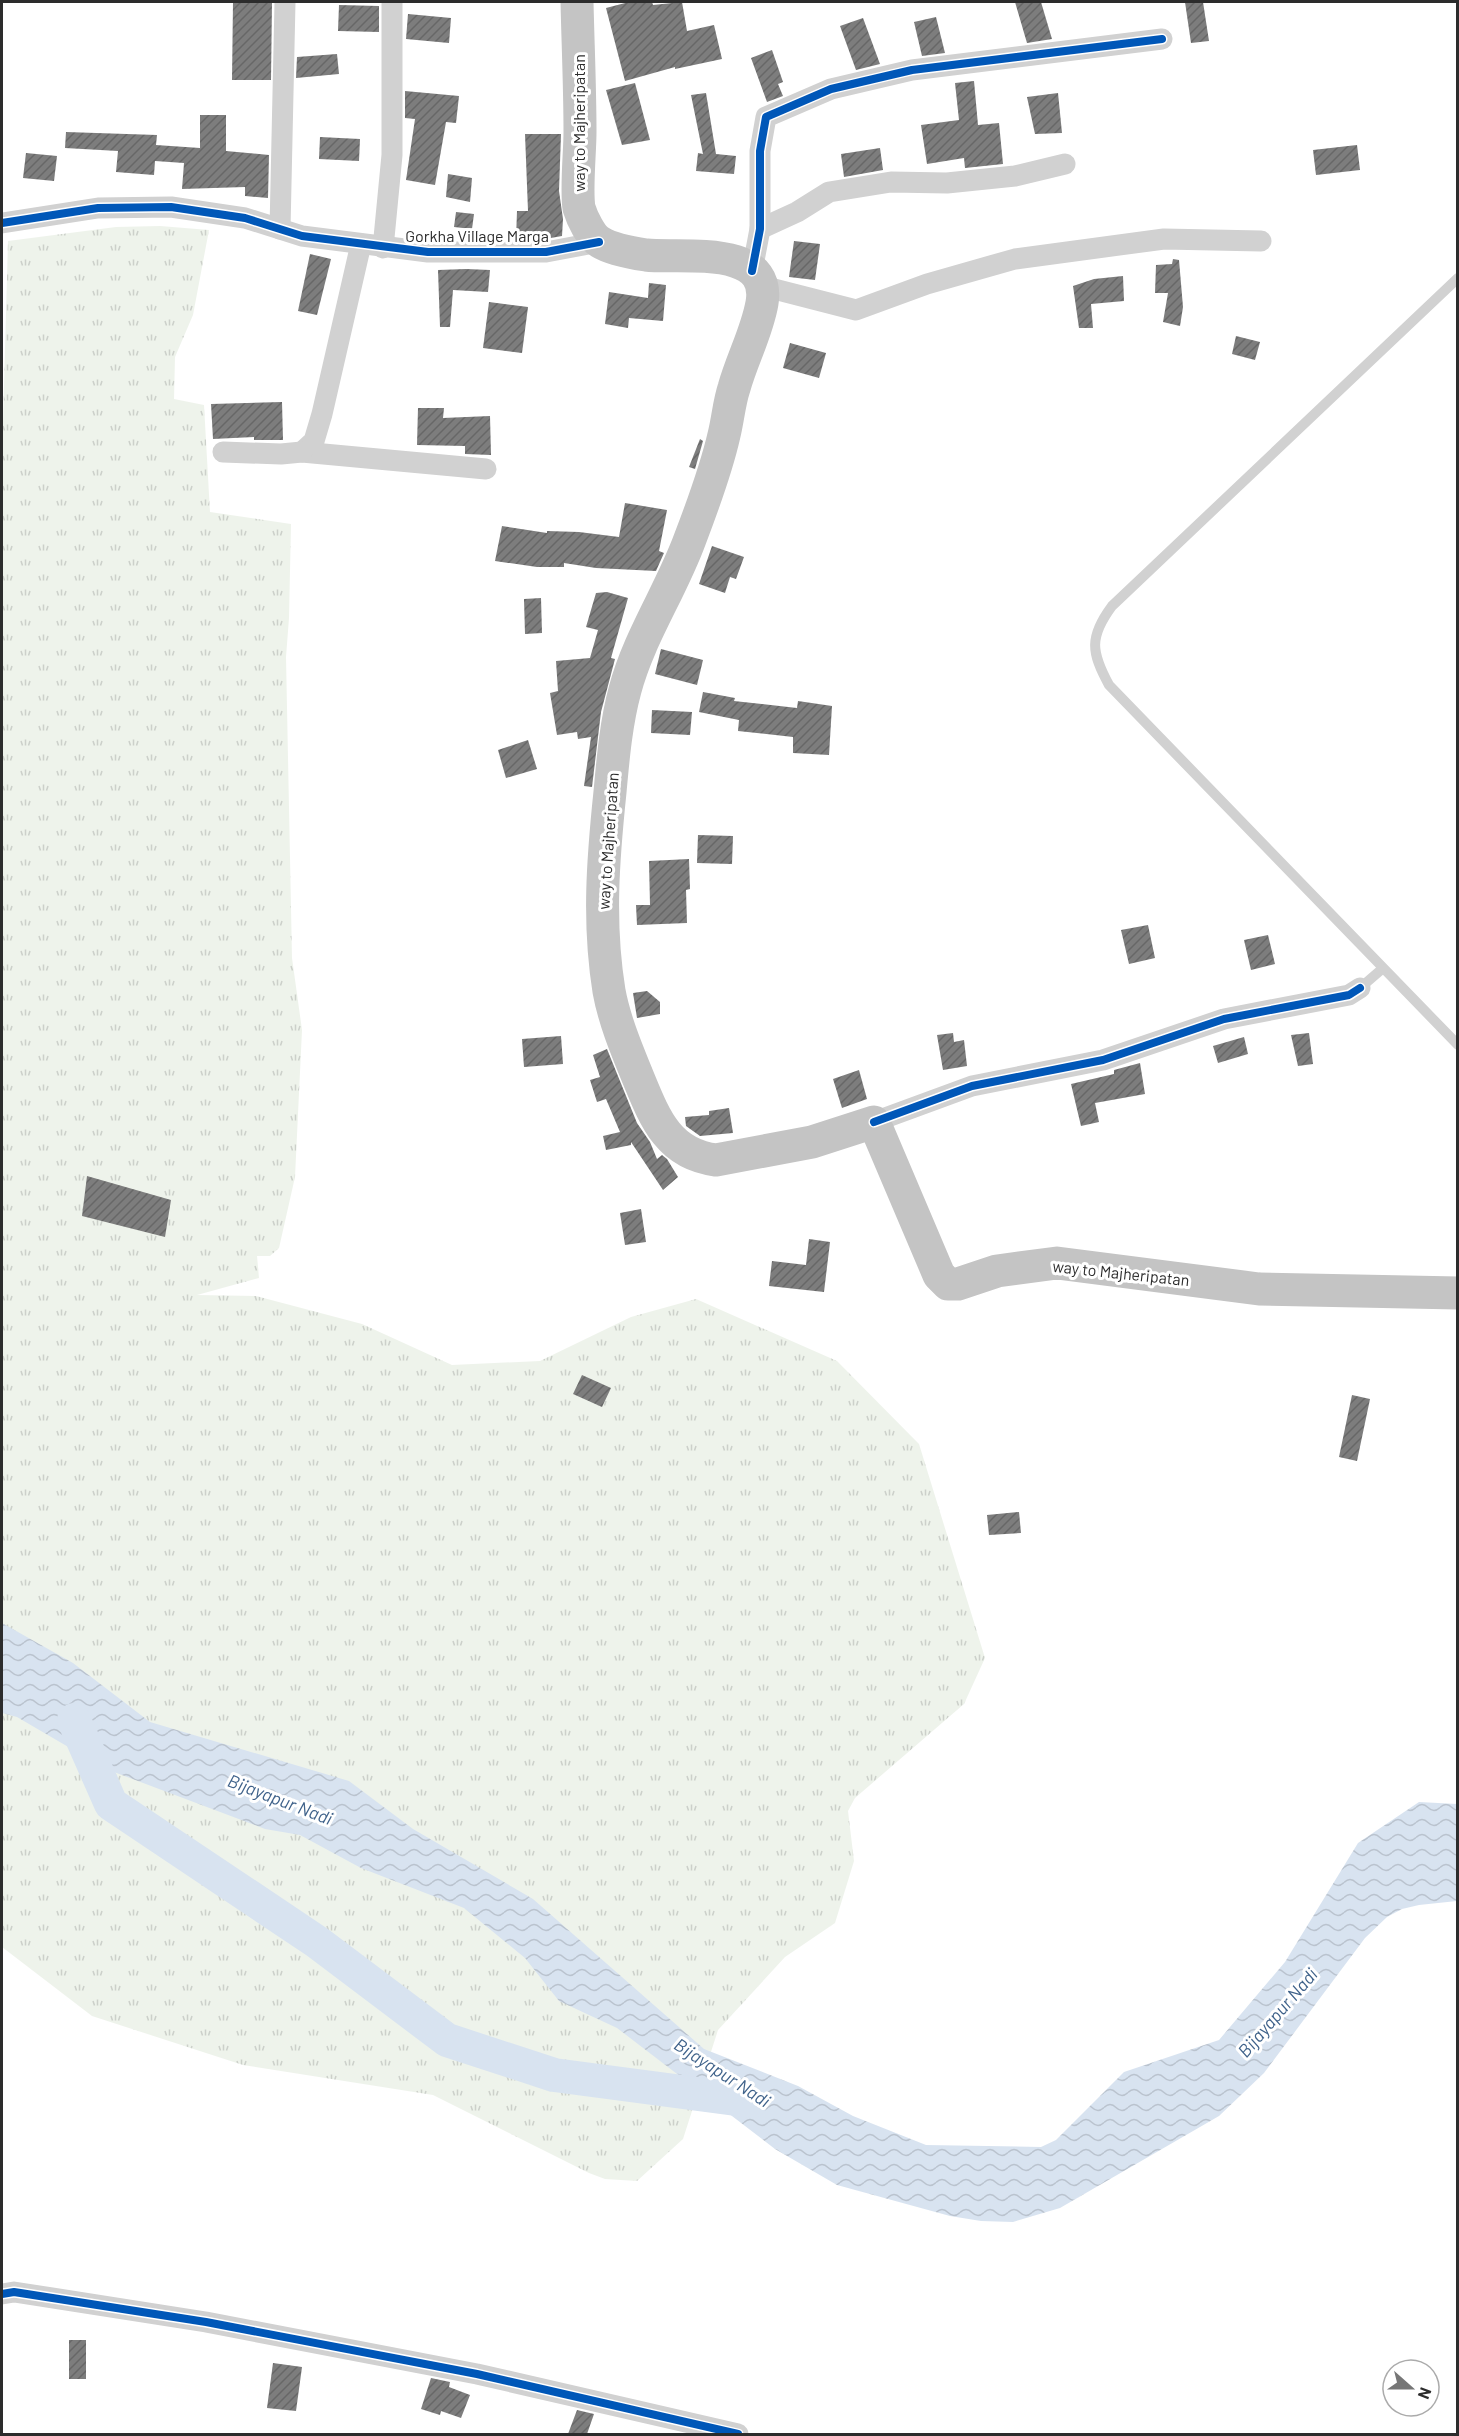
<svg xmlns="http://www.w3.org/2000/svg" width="1459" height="2436" viewBox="0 0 1459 2436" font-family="Barlow,sans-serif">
  <defs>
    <pattern id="grass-tufts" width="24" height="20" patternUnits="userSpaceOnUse" patternTransform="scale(1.5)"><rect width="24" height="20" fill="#eef3eb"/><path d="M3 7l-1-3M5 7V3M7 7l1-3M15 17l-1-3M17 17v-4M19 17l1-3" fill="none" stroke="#ccd0ca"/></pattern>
    <pattern id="water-waves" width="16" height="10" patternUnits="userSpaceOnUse" patternTransform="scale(1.5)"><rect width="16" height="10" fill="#d8e3f0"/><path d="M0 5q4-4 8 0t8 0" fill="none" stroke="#bac3ce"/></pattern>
    <pattern id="building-hatch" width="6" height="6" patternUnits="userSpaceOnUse" patternTransform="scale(1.5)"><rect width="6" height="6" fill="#7d7d7d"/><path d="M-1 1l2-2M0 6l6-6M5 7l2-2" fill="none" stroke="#676767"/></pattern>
  </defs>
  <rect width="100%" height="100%" fill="#fff"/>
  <polygon fill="url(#grass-tufts)" points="160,226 209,230 193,315 175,357 174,399 204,405 210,512 291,524 289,618 286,657 292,958 302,1030 295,1177 279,1248 270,1256 257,1256 259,1278 197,1295 256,1296 362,1324 452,1365 540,1361 631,1317 696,1299 837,1361 919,1444 985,1658 964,1704 855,1798 848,1811 854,1861 835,1923 785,1957 718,2030 683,2139 637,2181 605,2179 589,2173 433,2095 243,2065 92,2016 2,1947 2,458 8,241 116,227"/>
  <polygon fill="url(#water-waves)" points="2,1623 73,1663 150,1722 349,1781 413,1829 533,1899 704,2049 798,2086 853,2116 926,2145 1041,2147 1056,2140 1124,2072 1219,2040 1285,1962 1358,1843 1419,1802 1457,1804 1457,1901 1419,1905 1402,1909 1387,1917 1365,1938 1264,2073 1219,2116 1060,2208 1013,2222 981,2221 950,2216 837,2185 775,2149 617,2028 559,2001 525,1958 464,1908 361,1868 300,1835 265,1829 106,1769 17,1717 2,1713"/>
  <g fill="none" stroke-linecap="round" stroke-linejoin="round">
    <polyline stroke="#d8e3f0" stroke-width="34" points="74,1720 111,1804 317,1942 447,2040 554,2075 751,2101"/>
  </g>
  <g fill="url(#building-hatch)">
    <polygon points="233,2 272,2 271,80 232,80"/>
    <polygon points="629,2 652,2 653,5 682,2 687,31 714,25 722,59 675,69 675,67 625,81 606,8"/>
    <polygon points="1015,2 1041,2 1052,39 1027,43"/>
    <polygon points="1185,2 1203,2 1209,41 1191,43"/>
    <polygon points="339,5 379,6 379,32 338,31"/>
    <polygon points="408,14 451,18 449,43 406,39"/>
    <polygon points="936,17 945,53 922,56 914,22"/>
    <polygon points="863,18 880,64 856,70 840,26"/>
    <polygon points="772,50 783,82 778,84 783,96 767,102 751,58"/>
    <polygon points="337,54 339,74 296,78 297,57"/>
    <polygon points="974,81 978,125 999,123 1003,164 965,168 964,158 927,164 921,125 959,120 955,83"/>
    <polygon points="635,83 650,140 622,145 606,90"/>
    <polygon points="405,91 459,96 456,123 446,122 435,185 406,180 415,119 405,118"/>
    <polygon points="706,93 716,154 736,156 734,174 696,171 698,153 703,154 691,95"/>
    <polygon points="1058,93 1062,133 1035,134 1027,97"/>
    <polygon points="200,115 226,115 226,151 269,155 268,198 245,196 245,187 182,189 184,163 155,161 154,175 116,172 118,151 65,148 66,132 157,135 156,145 200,148"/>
    <polygon points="525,134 561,134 559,191 563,219 562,236 545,239 516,239 517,211 528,211"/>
    <polygon points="320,137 360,139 359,161 319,159"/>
    <polygon points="1357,145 1360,170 1316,175 1313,150"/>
    <polygon points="880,148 883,170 844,177 841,154"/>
    <polygon points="26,153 57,156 54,181 23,178"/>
    <polygon points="448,174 472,178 470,202 446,197"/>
    <polygon points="456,212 474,214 472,229 454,227"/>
    <polygon points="794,241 820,244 815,280 789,277"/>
    <polygon points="310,254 331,259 317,315 298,311"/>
    <polygon points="1173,259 1179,260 1183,307 1180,326 1163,322 1168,293 1155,293 1156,265 1172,264"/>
    <polygon points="466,269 490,270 488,292 453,290 450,327 440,327 438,270"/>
    <polygon points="1123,276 1124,301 1091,304 1093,328 1079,328 1073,286 1094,279"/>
    <polygon points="649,283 666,285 663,321 629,318 628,328 605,324 609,292 648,298"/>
    <polygon points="489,302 528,307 522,353 483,348"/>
    <polygon points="1236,336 1260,342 1255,360 1232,354"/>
    <polygon points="790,343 826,353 819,378 783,368"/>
    <polygon points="282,402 283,440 254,440 254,437 213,439 211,404"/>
    <polygon points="418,408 444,408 443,418 490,416 491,455 465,454 465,446 417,445"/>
    <polygon points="700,439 703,441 695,469 689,467"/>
    <polygon points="625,503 667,510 659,551 664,553 656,571 596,568 564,563 564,567 537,567 495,561 502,526 547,533 547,531 579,532 619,537"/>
    <polygon points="712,546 744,557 736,579 730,577 725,593 699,584"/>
    <polygon points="607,592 628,598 611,658 615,659 601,712 592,787 584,786 591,737 578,739 577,732 557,735 550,693 558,691 556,661 590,658 598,630 586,627 596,593"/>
    <polygon points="541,598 542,633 525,634 524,599"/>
    <polygon points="661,649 703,660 697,685 655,674"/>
    <polygon points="703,692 735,698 734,701 797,708 798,701 832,706 829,755 793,753 793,737 738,731 739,720 699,712"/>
    <polygon points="652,710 692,712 690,735 651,733"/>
    <polygon points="528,740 537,769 506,778 498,750"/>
    <polygon points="698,835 733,836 732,864 697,863"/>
    <polygon points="689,859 690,889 686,890 687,923 637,925 636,905 650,905 649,861"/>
    <polygon points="1148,925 1155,958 1129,964 1121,930"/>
    <polygon points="1268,935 1275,964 1251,970 1244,940"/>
    <polygon points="647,991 660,1002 660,1014 637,1018 633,993"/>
    <polygon points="953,1033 954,1042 964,1040 967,1066 943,1070 937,1035"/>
    <polygon points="1309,1033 1313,1064 1298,1066 1291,1035"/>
    <polygon points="561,1036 563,1064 524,1067 522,1039"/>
    <polygon points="1244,1037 1248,1054 1218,1063 1213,1046"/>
    <polygon points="607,1049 637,1123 650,1142 657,1159 662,1155 667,1159 678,1177 663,1190 631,1142 631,1145 606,1150 603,1136 620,1132 606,1099 597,1102 590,1080 600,1077 593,1055"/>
    <polygon points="1140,1063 1145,1094 1095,1103 1099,1122 1081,1126 1071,1084 1114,1074 1114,1070"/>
    <polygon points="859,1070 867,1099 842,1108 833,1079"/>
    <polygon points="729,1108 733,1133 700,1136 686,1126 685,1117 709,1115 709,1111"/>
    <polygon points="87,1176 171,1200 165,1237 82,1216"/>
    <polygon points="641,1209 646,1242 625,1245 620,1213"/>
    <polygon points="809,1239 830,1242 824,1292 769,1286 772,1261 806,1265"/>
    <polygon points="582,1375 611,1388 602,1407 573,1394"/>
    <polygon points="1352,1395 1370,1399 1357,1461 1339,1457"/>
    <polygon points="1019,1512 1021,1533 989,1535 987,1515"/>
    <rect x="69" y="2340" width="17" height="39"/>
    <polygon points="273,2363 302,2367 296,2411 267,2408"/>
    <polygon points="431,2378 450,2382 449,2387 470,2395 461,2418 441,2411 440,2415 421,2409"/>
    <polygon points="577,2410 594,2414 587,2434 568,2434"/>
  </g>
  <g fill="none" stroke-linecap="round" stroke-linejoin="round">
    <g stroke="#d1d1d1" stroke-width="10">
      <path d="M1458,278L1112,606C1089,637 1091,652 1109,685L1458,1045"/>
      <polyline points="1360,988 1382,969"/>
    </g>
    <g stroke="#d1d1d1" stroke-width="21">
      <polyline points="2,223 98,208 171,207 245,218 302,236 428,252 546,252 599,242"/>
      <polyline points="280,229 285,2"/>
      <polyline points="760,229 797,212 829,192 891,182 947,183 1015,176 1065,164"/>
      <polyline points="361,244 322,414 314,441 302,452 486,469"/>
      <polyline points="383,248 392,155 392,2"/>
      <polyline points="752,271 760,229 760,151 766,117 831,89 912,70 1162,39"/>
      <polyline points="762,286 856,310 927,284 1015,259 1164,239 1261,241"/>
      <polyline points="223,452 281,454 302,452"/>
      <polyline points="874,1122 972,1086 1103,1060 1224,1019 1349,995 1360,988"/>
      <polyline points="2,2294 14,2292 206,2322 477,2374 738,2434"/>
    </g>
    <path stroke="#c4c4c4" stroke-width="33" d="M577,2C578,45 580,89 580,132C580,152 576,190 579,208C582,218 591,237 600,242C611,249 633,253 646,255C680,259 772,243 762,303C757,332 742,359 734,388C729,403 728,419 724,435C716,470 703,505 690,539C671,591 639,637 625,690C616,723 613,759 610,792C603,859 598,923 609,991C614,1019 626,1048 637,1075C654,1116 667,1154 716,1160L812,1142L874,1122L939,1275L948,1284H958L997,1271L1057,1263L1259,1289L1458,1293"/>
    <defs>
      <g id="cycleway">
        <polyline points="2,223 98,208 171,207 245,218 302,236 428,252 546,252 599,242"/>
        <polyline points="752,271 760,229 760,151 766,117 831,89 912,70 1162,39"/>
        <polyline points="874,1122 972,1086 1103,1060 1224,1019 1349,995 1360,988"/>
        <polyline points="2,2294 14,2292 206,2322 477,2374 738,2434"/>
      </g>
    </defs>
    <use href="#cycleway" stroke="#fff" stroke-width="11"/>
    <use href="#cycleway" stroke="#0057b8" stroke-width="8"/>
  </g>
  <g text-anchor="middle" stroke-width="6" stroke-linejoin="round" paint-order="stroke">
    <g font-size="16" fill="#2c2c2c" stroke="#fff">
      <text transform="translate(579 123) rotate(-90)" y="6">way to Majheripatan</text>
      <text x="477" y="242">Gorkha Village Marga</text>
      <text transform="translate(608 841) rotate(-86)" y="6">way to Majheripatan</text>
      <text transform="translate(1121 1273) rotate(6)" y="6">way to Majheripatan</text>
    </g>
    <g font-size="18" font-style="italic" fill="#3f628a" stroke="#fff">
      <text transform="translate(280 1800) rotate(21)" y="6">Bijayapur Nadi</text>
      <text transform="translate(1278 2013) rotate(-49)" y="6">Bijayapur Nadi</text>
      <text transform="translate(722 2073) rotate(33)" y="6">Bijayapur Nadi</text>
    </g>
  </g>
  <rect width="1459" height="2436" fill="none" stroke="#2c2c2c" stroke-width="6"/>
  <g transform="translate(1411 2388) rotate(111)"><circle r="28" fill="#ffffff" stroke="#ababab" stroke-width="1.5"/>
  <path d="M0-4.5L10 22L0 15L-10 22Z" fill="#767676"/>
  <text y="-9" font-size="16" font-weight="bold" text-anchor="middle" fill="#2c2c2c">N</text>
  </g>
</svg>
